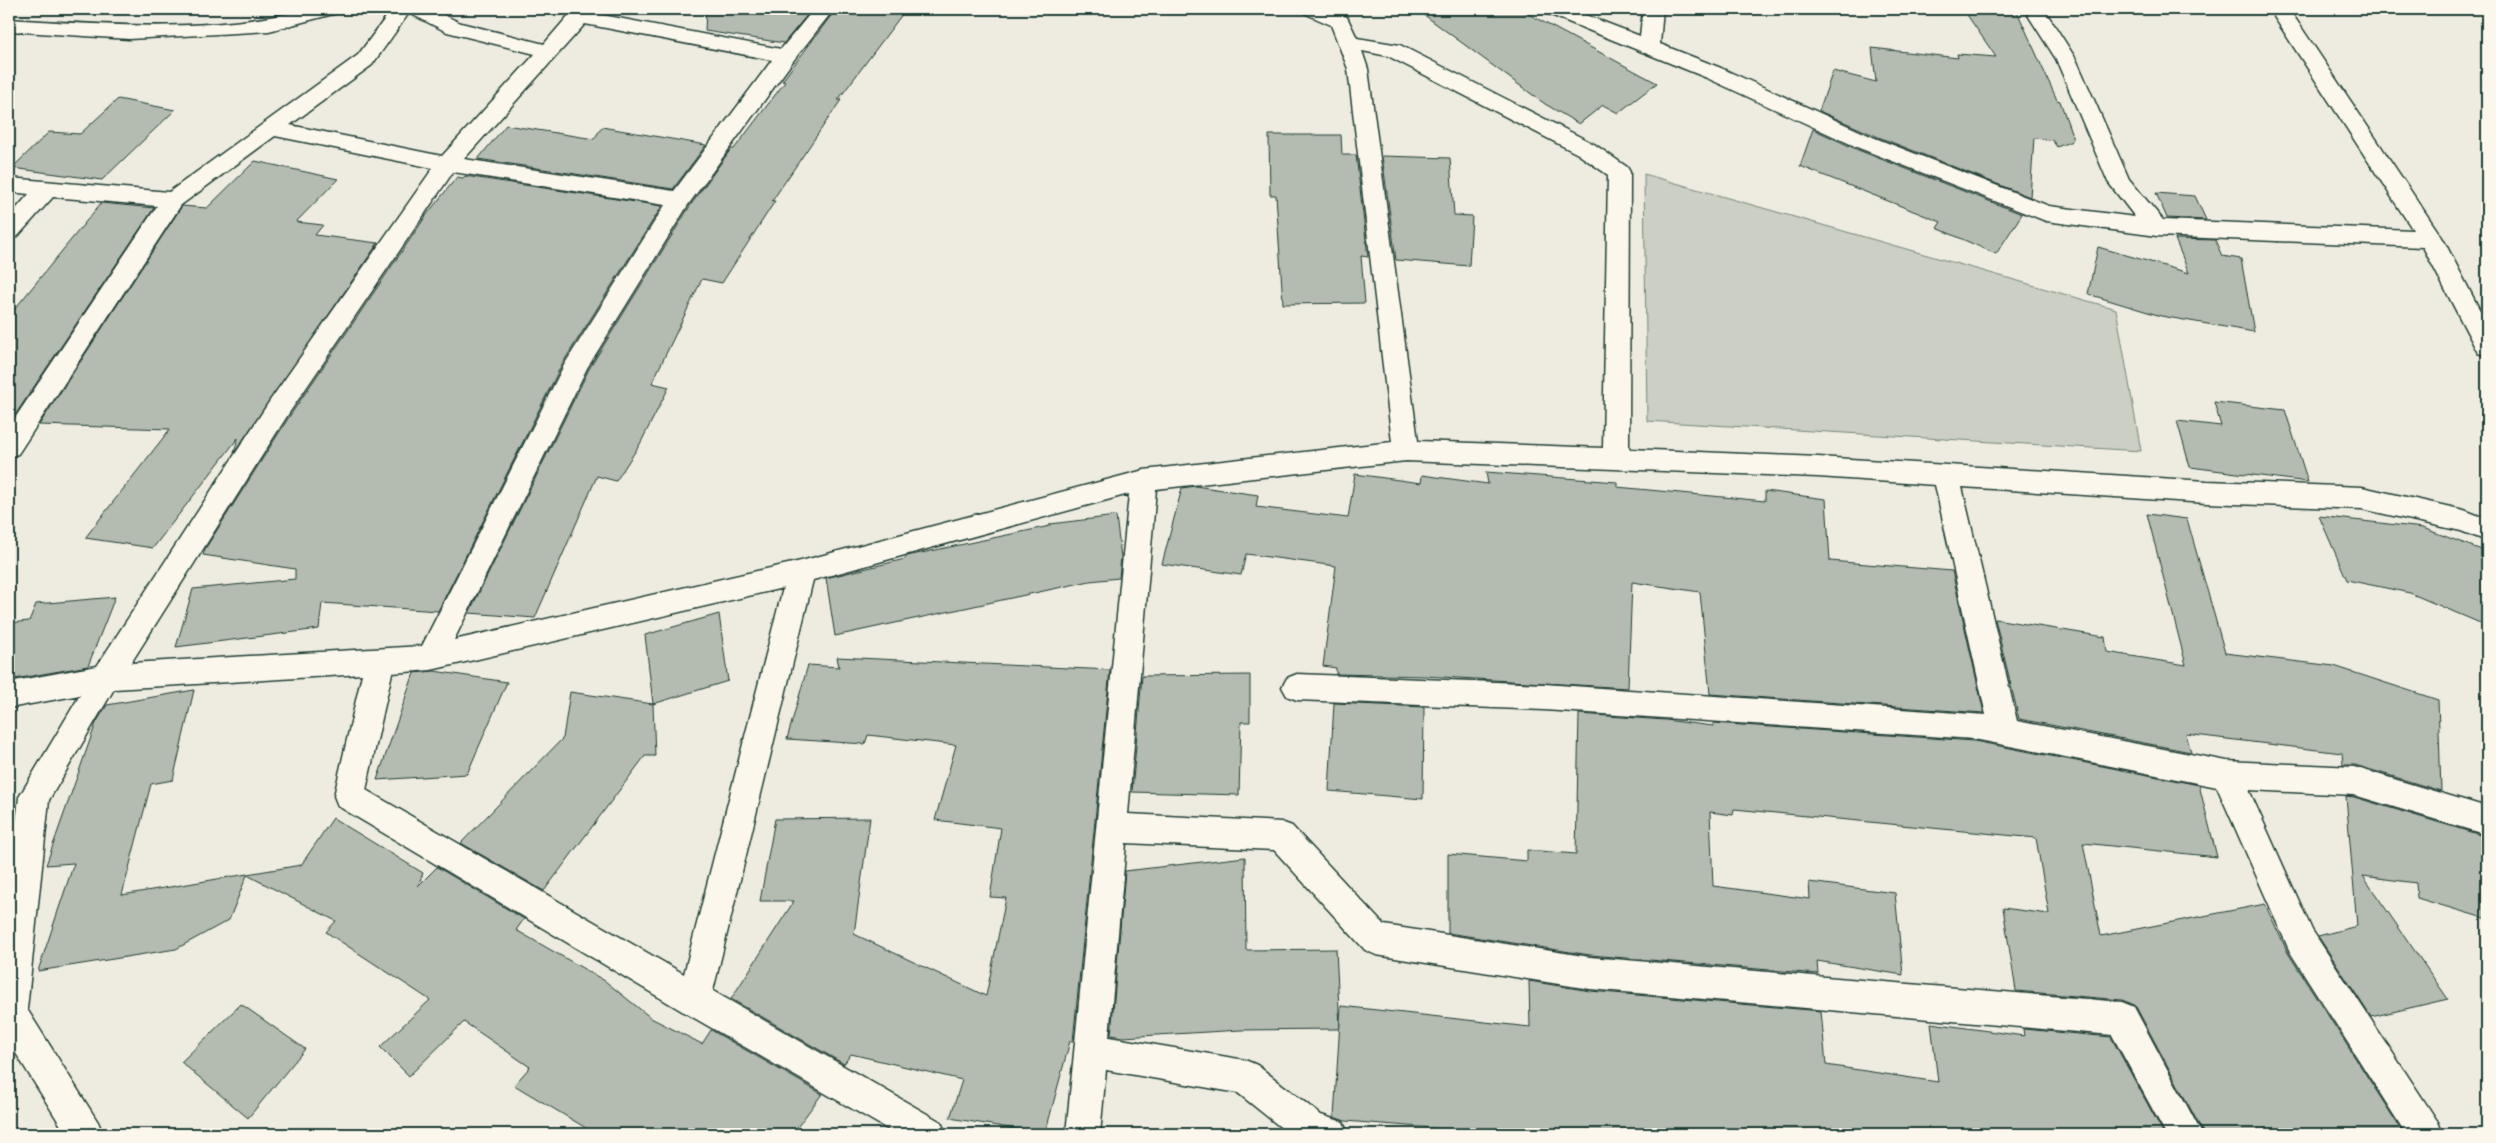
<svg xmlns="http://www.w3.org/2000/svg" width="2496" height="1143" viewBox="0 0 2496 1143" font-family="'Playpen Sans',sans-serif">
  <rect width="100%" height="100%" fill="#eeece1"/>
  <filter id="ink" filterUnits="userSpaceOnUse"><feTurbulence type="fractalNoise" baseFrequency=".02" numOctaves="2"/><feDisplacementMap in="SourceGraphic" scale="10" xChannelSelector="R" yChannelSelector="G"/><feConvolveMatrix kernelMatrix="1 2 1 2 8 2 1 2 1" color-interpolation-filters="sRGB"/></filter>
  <g filter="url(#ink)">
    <polygon fill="#cbcfc4" stroke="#75867c" points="1644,174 2116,309 2141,451 1647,421"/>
    <g fill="#b4bbb0" stroke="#1f3d34">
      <polygon points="706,9 812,9 784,43 705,31"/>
      <polygon points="836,9 906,9 838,100 841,100 772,201 775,201 722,283 702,279 652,383 669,387 640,444 616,481 597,476 535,618 469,613 589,369 690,206 731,149 734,149 785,82 782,81"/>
      <polygon points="1416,9 1519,9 1657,83 1618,113 1603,105 1579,124 1545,104"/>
      <polygon points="1963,9 2016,9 2057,100 2060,101 2073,138 2072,141 2057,147 2052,140 2034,138 2030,197 1876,136 1819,111 1833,71 1876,82 1872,48 1958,58 1957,54 1996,57"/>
      <polygon points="118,99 175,110 102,180 12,168 49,132 80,134"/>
      <polygon points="506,125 594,139 602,127 706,145 673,189 478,159"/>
      <polygon points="1813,129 1858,150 2022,214 1996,254 1937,228 1941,222 1800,166"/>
      <polygon points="1269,135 1341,135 1342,155 1356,155 1368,257 1361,256 1365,303 1283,304 1276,195 1270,195"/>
      <polygon points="1382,156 1450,158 1454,215 1472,216 1469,266 1396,260"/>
      <polygon points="255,161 338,179 296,222 323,225 315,235 378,243 234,453 238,438 153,548 85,538 170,429 39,425 182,206 207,208"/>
      <polygon points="465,176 662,206 562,364 438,611 322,603 319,629 176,647 193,589 295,579 295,569 203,555 205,549 291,414 428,213 457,177 463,178"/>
      <polygon points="2156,193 2195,196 2206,220 2167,218"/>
      <polygon points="101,203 154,208 9,424 9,316"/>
      <polygon points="2175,239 2215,240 2222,256 2241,259 2254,332 2161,316 2088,294 2098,247 2189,273"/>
      <polygon points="2214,402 2285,410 2308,482 2190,467 2177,421 2221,426"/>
      <polygon points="1486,472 1617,482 1617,487 1765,501 1765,491 1826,499 1830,561 1952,571 1984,713 1710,694 1700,592 1632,582 1628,688 1425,676 1336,674 1336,668 1323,666 1336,566 1246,554 1241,575 1162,564 1182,488 1195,486 1258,495 1256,507 1348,518 1355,474 1421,483 1422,475 1488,484"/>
      <polygon points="2147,514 2187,519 2225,653 2334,666 2438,700 2441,791 2355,765 2343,765 2342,753 2186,734 2191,752 2019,719 1995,619 2105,637 2107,652 2186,665"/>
      <polygon points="1116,516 1121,557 1119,578 1090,581 835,636 826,578 905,559 907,556 1050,526 1050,524"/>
      <polygon points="2319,516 2423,528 2487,552 2487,626 2410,593 2347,580"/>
      <polygon points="115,597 88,666 9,680 9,623 29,621 36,604"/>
      <polygon points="719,614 728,681 653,704 645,635"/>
      <polygon points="837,657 1110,670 1073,1041 1070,1041 1045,1134 950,1118 962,1080 851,1054 844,1064 731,999 794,901 760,901 775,819 870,818 854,934 986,996 1006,898 990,897 1001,828 935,820 956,745 868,735 865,744 787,739 808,665 839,667"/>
      <polygon points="434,671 507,682 467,774 377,780 414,673"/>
      <polygon points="1250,675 1250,722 1241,722 1239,795 1132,792 1142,676"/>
      <polygon points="194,690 173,780 151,784 122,895 301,865 333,818 423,873 418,886 437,867 524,919 516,930 605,981 651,1018 702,1044 711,1030 822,1094 792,1134 596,1134 514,1085 530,1067 464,1022 409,1076 380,1047 430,1000 326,932 336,921 247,875 229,920 176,949 38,971 74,863 46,865 96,723 107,705"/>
      <polygon points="570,692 653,704 655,756 645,756 544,891 461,843 563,738"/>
      <polygon points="1334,703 1424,707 1423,799 1329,791"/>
      <polygon points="1579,714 1665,720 1713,726 1713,723 1974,741 2199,785 2217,857 2083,843 2101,936 2265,904 2288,953 2404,1134 2204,1134 2135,1005 2122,1000 2016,991 2003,908 2049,914 2036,838 1734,809 1733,815 1710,812 1713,886 1810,899 1809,882 1895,893 1903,975 1817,961 1818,974 1590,955 1448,933 1448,854 1527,861 1527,850 1576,854"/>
      <polygon points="2346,796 2354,797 2487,837 2487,919 2417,898 2416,883 2363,876 2448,999 2371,1017 2318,936 2357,926"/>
      <polygon points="1245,857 1246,950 1336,949 1340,1029 1241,1030 1123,1037 1111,1035 1125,871"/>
      <polygon points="1529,981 1590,991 1821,1011 1826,1065 1938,1082 1931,1023 2024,1036 2023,1029 2111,1037 2164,1134 1508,1134 1345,1121 1334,1117 1341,1006 1530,1027"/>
      <polygon points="241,1004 305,1049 248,1118 181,1062"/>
    </g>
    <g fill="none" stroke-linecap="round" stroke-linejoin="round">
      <defs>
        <g id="minor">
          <path d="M307,9H340L337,13L269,31L129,39L9,31V19C107,25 211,34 307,9Z"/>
          <path d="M392,9H431L461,23L544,44L574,9H594L592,13L781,49L814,9H834L793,61L688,205L587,368L454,640L801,561L1144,470L1392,442L1348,69L1331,25L1304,13L1301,9H1328L1347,17L1357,38L1400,45L1594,144L1627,167L1630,172L1629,449L1818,457L2207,481L2362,487L2464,510L2487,519V541L2461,531L2362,509L2207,503L1962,487L2017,721L2227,761L2354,767L2487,807V835L2354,795L2249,790L2312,930L2438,1122L2443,1134H2406L2290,952L2217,787L1974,739L1544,710L1297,700L1287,696L1282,687L1287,678L1297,674L1544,684L1986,715L1935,485L1818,477L1406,461L1156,489L1128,814L1281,822L1292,826L1384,925L1590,957L2122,1002L2134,1007L2202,1134H2166L2112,1035L1590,989L1376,955L1365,950L1274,850L1126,843L1109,1037L1245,1060L1257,1065L1321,1115L1343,1122L1348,1134H1289L1238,1093L1106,1070L1100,1134H1066L1129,494L813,580L713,991L941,1122L946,1134H896L682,1011L338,806L334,796L362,674L114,689L49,800L27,1009L98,1122L103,1134H66L9,1042V882L19,797L80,695L9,708V682L97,666L271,399L433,168L275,136L181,205L18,454L9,457V427L157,206L53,197L17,237L9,239V217L29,194L9,192V178L169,192L358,55ZM409,13L447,32L535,54L442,156L290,125L372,65ZM585,24L772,60L674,191L464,159ZM1362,51L1388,56L1578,154L1608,175L1603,448L1418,441L1368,69ZM453,172L665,205L564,365L422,646L131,663L289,413ZM783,588L684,974L366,790L392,673L431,670Z"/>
          <polygon points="1543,9 1570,9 1640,36 1643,9 1663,9 1660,44 1721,68 1875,138 2049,206 2135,217 2108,182 2056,59 2024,9 2044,9 2076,59 2129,179 2163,220 2413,230 2269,9 2289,9 2443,239 2487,324 2487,356 2478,353 2423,247 2157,236 2046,221 1859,148 1707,78 1546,13"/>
        </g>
      </defs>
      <use href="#minor" stroke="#1f3d34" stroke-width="3"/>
      <use href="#minor" fill="#fbf7ec" fill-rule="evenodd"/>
    </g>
  </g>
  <rect width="2496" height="1143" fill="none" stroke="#fbf7ec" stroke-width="30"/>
  <rect x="15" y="15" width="2466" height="1113" fill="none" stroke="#1f3d34" stroke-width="2" filter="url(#ink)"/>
</svg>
